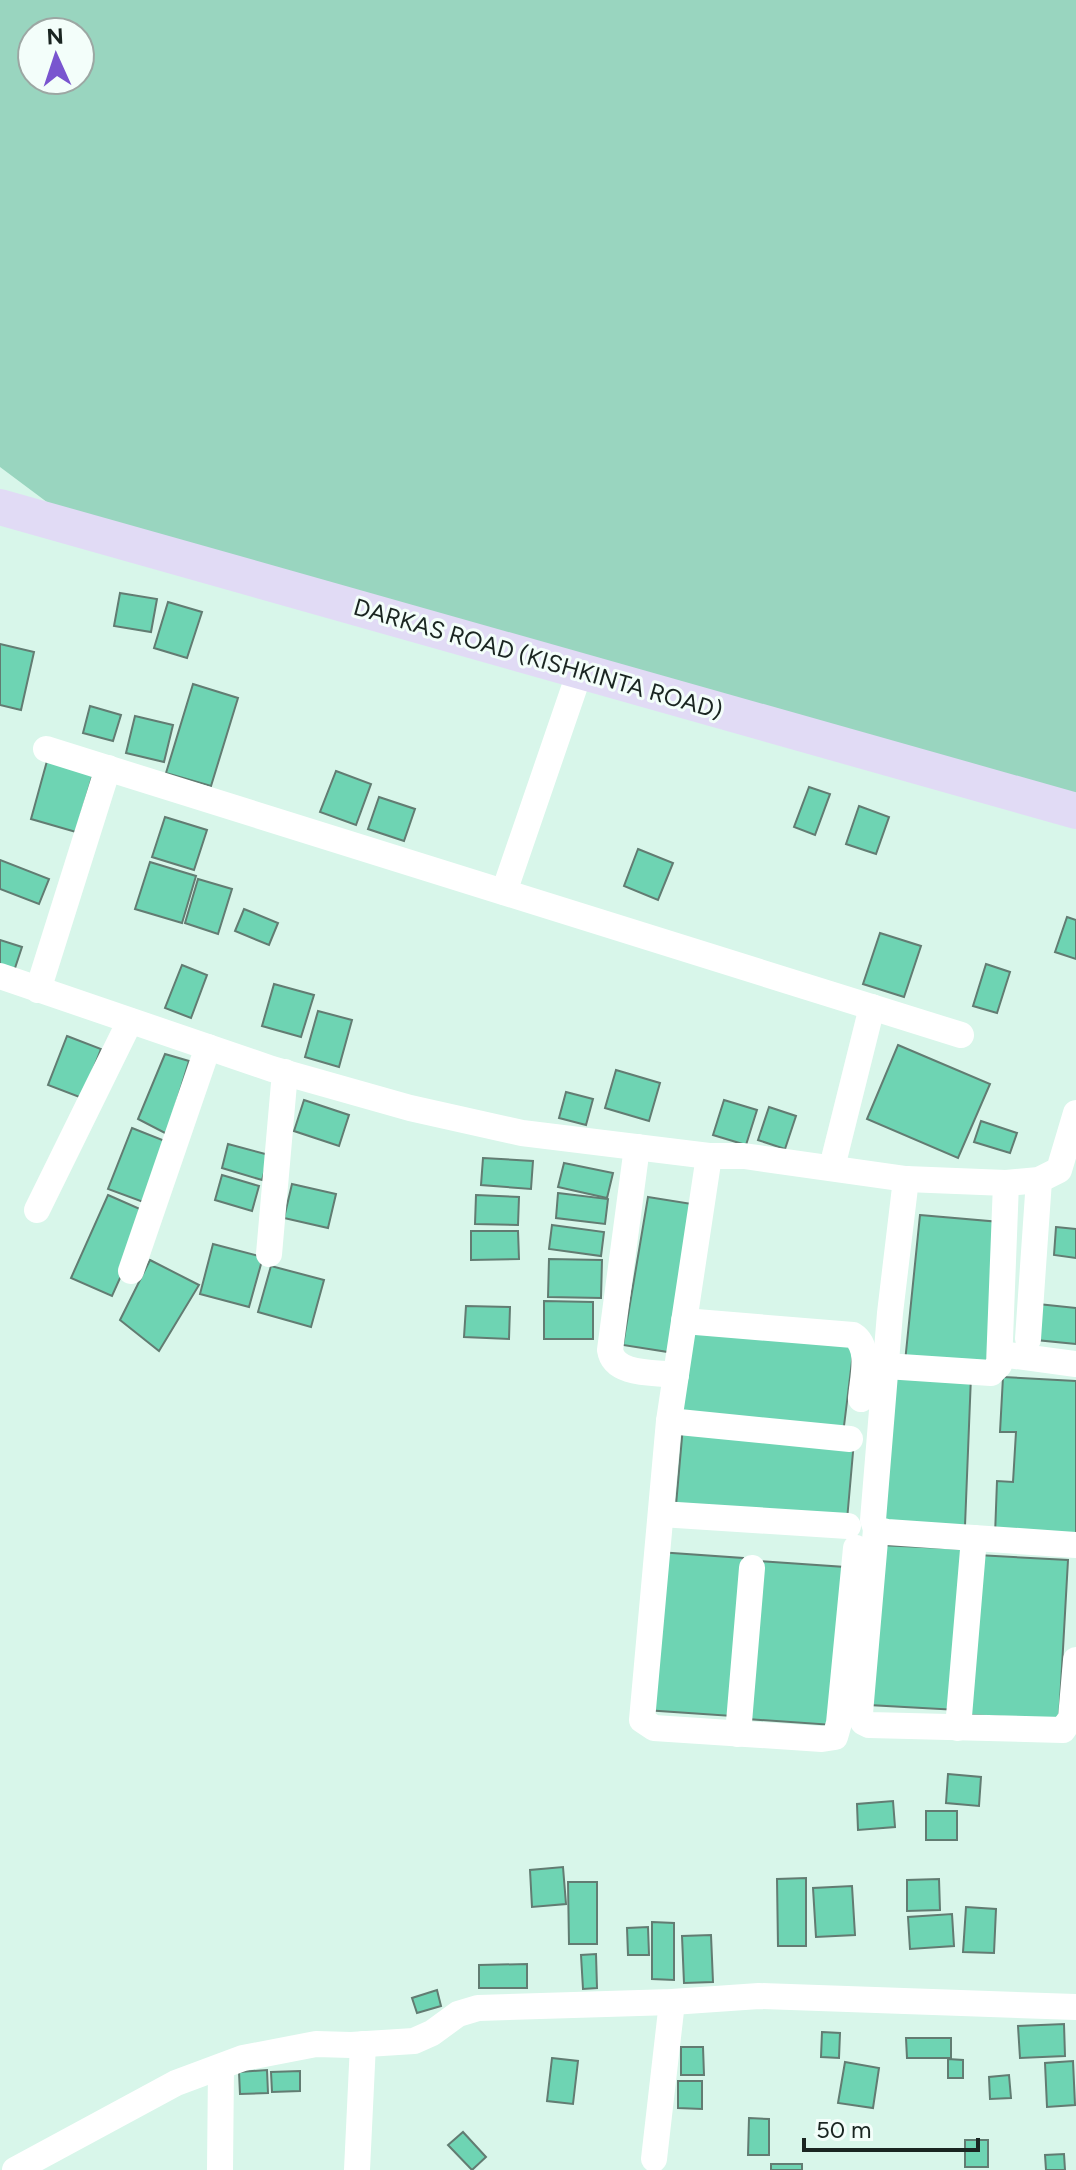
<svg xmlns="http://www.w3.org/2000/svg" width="1076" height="2170" viewBox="0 0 1076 2170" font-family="Figtree,sans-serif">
  <rect width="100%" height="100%" fill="#d8f6ea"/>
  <path fill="#99d5bf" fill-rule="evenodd" d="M0,0H1076V793L71,520L0,467ZM32,32H80V80H32Z"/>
  <g fill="#6ed4b3" stroke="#627c72" stroke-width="2">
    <polygon points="120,593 157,599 151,632 114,626"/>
    <polygon points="168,602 202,612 187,658 154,648"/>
    <polygon points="0,644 34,652 21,710 0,705"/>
    <polygon points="193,684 238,698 211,786 166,773"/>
    <polygon points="90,706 121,715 113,741 83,733"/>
    <polygon points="135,716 173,725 164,762 126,753"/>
    <polygon points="47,761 93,774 76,832 31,819"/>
    <polygon points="336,771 371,784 356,825 320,812"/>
    <polygon points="809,787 830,794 815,835 794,827"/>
    <polygon points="379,797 415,809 404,841 368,829"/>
    <polygon points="859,806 889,817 876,854 846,844"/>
    <polygon points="165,817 207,830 194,870 152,857"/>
    <polygon points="638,849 673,863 658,900 624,886"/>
    <polygon points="0,860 49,879 39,904 0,889"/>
    <polygon points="150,862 196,876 182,923 135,909"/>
    <polygon points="198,879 232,889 218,934 185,923"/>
    <polygon points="244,909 278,923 269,945 235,931"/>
    <polygon points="1067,917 1076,920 1076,959 1055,952"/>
    <polygon points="880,933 921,946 904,997 863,984"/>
    <polygon points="0,940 22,947 14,971 0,967"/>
    <polygon points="986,964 1010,972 997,1013 973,1006"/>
    <polygon points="182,965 207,975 191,1018 165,1008"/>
    <polygon points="274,984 314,995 301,1037 262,1026"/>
    <polygon points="318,1011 352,1020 339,1067 305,1057"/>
    <polygon points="67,1036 101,1049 82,1098 48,1085"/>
    <polygon points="898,1045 990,1084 958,1158 867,1119"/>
    <polygon points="165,1054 189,1061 167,1134 138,1119"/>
    <polygon points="616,1070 660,1083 649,1121 605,1108"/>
    <polygon points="566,1092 593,1099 586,1125 559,1118"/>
    <polygon points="304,1100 349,1115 339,1146 294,1131"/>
    <polygon points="724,1100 757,1110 746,1145 713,1135"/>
    <polygon points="769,1107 796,1116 785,1149 758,1140"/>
    <polygon points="981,1121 1017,1133 1010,1153 974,1142"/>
    <polygon points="132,1128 170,1143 146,1203 108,1189"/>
    <polygon points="228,1144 269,1155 262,1180 222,1168"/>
    <polygon points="483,1158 533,1161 531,1189 481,1185"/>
    <polygon points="564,1163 613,1173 607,1198 558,1187"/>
    <polygon points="222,1175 259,1186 252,1211 215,1200"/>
    <polygon points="292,1184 336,1194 328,1228 284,1218"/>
    <polygon points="558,1193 608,1199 605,1224 556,1218"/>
    <polygon points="108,1195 149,1213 112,1296 71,1278"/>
    <polygon points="476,1195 519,1197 518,1225 475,1224"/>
    <polygon points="648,1197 692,1204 668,1352 623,1345"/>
    <polygon points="920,1215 1000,1222 987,1366 905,1362"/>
    <polygon points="552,1225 604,1232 601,1256 549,1249"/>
    <polygon points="1056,1227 1076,1229 1076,1258 1054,1255"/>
    <polygon points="471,1231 518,1231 519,1259 471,1260"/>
    <polygon points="213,1244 263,1257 249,1307 200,1294"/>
    <polygon points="549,1259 602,1260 601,1298 548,1297"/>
    <polygon points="150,1260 199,1285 159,1351 120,1320"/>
    <polygon points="271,1266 324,1280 311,1327 258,1312"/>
    <polygon points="544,1301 593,1302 593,1339 544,1339"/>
    <polygon points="1038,1304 1076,1308 1076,1344 1036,1340"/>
    <polygon points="466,1306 510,1307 509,1339 464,1337"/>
    <polygon points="691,1327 854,1345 843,1434 680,1415"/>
    <polygon points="889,1371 971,1376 965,1526 878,1523"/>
    <polygon points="1003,1377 1076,1381 1076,1540 995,1535 997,1481 1013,1482 1016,1432 1000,1432"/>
    <polygon points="683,1426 854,1441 847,1520 676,1505"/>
    <polygon points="877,1545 968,1549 958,1710 869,1705"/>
    <polygon points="658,1552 743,1558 732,1716 645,1710"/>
    <polygon points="977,1555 1068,1560 1059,1720 968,1715"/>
    <polygon points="758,1561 845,1567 833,1725 747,1719"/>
    <polygon points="948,1774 981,1777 979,1806 946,1803"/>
    <polygon points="893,1801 895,1827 858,1830 857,1804"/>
    <rect x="926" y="1811" width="31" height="29"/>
    <polygon points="563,1867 566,1904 532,1907 530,1870"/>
    <polygon points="806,1878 806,1946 778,1946 777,1879"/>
    <polygon points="939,1879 940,1910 907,1911 907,1880"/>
    <polygon points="568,1882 597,1882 597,1944 569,1944"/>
    <polygon points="852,1886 855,1935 816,1937 813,1888"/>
    <polygon points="966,1907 996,1909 994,1953 963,1952"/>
    <polygon points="952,1914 954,1946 910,1949 908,1917"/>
    <polygon points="652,1922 674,1923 674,1980 652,1979"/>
    <polygon points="648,1927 649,1955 628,1955 627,1928"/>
    <polygon points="711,1935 713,1982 684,1983 682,1936"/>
    <polygon points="596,1954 597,1988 583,1989 581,1955"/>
    <polygon points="527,1964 527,1988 479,1988 479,1965"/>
    <polygon points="437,1990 441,2006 417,2013 412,1998"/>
    <polygon points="1064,2024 1065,2056 1020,2058 1018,2026"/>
    <polygon points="822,2032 840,2033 839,2058 821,2057"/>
    <polygon points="906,2038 951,2038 951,2058 907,2058"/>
    <polygon points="681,2047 703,2047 704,2075 681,2075"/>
    <polygon points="552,2058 578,2061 573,2104 547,2101"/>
    <polygon points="948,2059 963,2060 963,2078 948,2078"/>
    <polygon points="1073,2061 1075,2105 1047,2107 1045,2063"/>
    <polygon points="845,2062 879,2068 873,2108 838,2103"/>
    <polygon points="267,2070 268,2093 240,2094 239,2072"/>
    <polygon points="300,2071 300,2091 272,2092 271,2072"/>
    <polygon points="1009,2075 1011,2098 990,2099 989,2077"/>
    <polygon points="678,2081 702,2081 702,2109 678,2108"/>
    <polygon points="749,2118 769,2119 769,2155 748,2155"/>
    <polygon points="463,2132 486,2157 472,2170 448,2145"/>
    <rect x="965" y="2140" width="23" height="27"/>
    <polygon points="1064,2154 1065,2170 1046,2170 1045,2155"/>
    <rect x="771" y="2164" width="31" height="6"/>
  </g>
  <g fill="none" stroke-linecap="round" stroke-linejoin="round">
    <g stroke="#fff" stroke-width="26">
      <polyline points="46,749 961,1035"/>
      <polyline points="504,892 580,671"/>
      <polyline points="0,976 272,1069 410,1108 522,1133 709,1156 744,1156 906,1179 1006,1183 1039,1180 1059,1170 1076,1113"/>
      <polyline points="38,990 108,768"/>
      <path d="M637,1147L610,1350C614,1376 655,1372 676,1375"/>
      <polyline points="709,1156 669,1421 642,1720 654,1728 822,1739 835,1737 839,1723 856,1548"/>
      <polyline points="832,1167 872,1007"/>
      <polyline points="906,1179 890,1313 873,1520 876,1529 887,1532 1076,1545"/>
      <polyline points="37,1210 130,1021"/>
      <polyline points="269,1254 285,1072"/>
      <polyline points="131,1271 208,1047"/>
      <path d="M684,1321L853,1335C872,1347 862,1380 861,1399"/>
      <polyline points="1028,1339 1039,1180"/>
      <polyline points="1001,1354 1076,1364"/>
      <polyline points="886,1366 991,1373 999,1365 1006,1183"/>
      <polyline points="669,1421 850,1439"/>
      <polyline points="661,1514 848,1526"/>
      <polyline points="876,1529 860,1713 863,1722 869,1725 1063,1730 1071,1718 1076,1660"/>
      <polyline points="958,1728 974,1538"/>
      <polyline points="738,1734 752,1568"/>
      <polyline points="654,2159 672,2002"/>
      <polyline points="15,2170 176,2083 243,2058 316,2044 351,2045 414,2041 432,2033 458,2014 478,2008 672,2002 759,1996 1076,2007"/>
      <polyline points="220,2170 221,2067"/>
      <polyline points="357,2170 363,2044"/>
    </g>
    <polyline stroke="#e1dbf5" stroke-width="36" points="0,507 1076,811"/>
  </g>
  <g text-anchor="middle" stroke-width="6" stroke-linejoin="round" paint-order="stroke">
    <g font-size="24" fill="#1a2521" stroke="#f3fefa">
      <text transform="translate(538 659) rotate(16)" y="8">DARKAS ROAD (KISHKINTA ROAD)</text>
    </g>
  </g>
  <g transform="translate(56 56) rotate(357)"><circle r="38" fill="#f3fefa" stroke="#9ca7a3" stroke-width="2"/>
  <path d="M0-6L14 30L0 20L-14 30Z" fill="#7955cf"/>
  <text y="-12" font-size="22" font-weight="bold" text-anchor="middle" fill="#1a2521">N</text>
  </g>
  <path d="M804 2138v12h174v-12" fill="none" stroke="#1a2521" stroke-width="4"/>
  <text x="816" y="2138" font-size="24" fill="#1a2521" stroke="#f3fefa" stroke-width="6" paint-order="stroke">50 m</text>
</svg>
